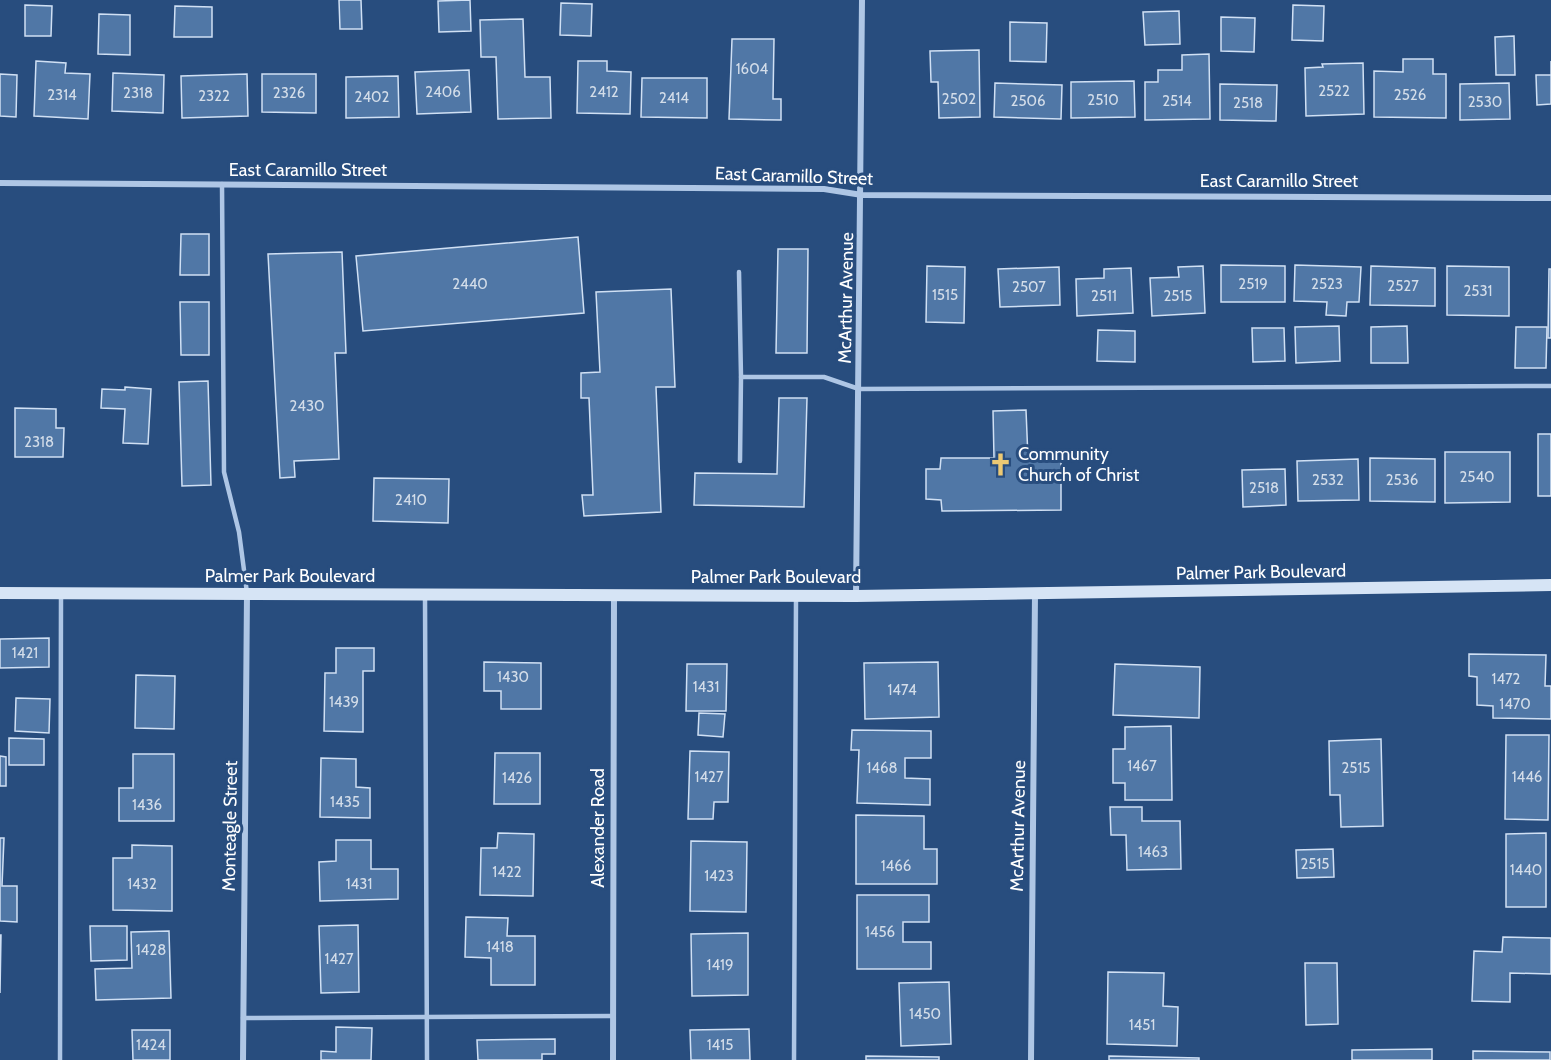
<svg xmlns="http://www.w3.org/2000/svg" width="1551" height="1060" viewBox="0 0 1551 1060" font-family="Cabin,sans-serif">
  <rect width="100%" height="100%" fill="#284d7e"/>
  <g fill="#5077a6" stroke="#d0e0f4" stroke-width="1.5">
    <polygon points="339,0 361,0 362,29 340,29"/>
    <polygon points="470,0 471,31 439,32 438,1"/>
    <polygon points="561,3 592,4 591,36 560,35"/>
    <polygon points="25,5 52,6 51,36 25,36"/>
    <polygon points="1293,5 1324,6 1323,41 1292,40"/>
    <polygon points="175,6 212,7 212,37 174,37"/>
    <polygon points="1179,11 1180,44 1145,45 1143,12"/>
    <polygon points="99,14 130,15 130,55 98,54"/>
    <polygon points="1221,17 1255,18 1254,52 1221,51"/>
    <polygon points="523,19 525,77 550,77 551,118 498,119 496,57 481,57 480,20"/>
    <polygon points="1010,22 1047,23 1046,62 1010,61"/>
    <polygon points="1514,36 1515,75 1496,75 1495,37"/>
    <polygon points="732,39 774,39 773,99 781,99 781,120 729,119"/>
    <polygon points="979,50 980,117 939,118 938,82 931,82 930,51"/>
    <polygon points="1209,54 1210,119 1145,120 1145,82 1158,82 1158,70 1182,70 1182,55"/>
    <polygon points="1403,59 1433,59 1433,74 1446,74 1446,118 1374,117 1374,71 1403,72"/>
    <polygon points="36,61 66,63 65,73 90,74 88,119 34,116"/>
    <polygon points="578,61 607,61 607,71 631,72 630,114 577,113"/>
    <polygon points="1551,61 1551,104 1537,105 1536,75 1551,75"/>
    <polygon points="1363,63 1364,114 1306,116 1305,68 1323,67 1322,64"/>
    <polygon points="469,70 471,112 417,114 415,72"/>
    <polygon points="113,73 164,75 163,113 112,111"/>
    <polygon points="0,74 17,75 16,117 0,116"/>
    <polygon points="247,74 248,116 182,118 181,76"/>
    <polygon points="262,74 316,74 316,113 262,112"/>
    <polygon points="398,76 399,117 346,118 346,77"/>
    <polygon points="642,78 707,78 707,118 641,117"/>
    <polygon points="1134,81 1135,117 1071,118 1071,82"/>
    <polygon points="995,83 1062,85 1061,119 994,117"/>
    <polygon points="1509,83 1510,119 1460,120 1460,84"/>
    <polygon points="1220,84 1277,85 1276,121 1220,120"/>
    <polygon points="181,234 209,234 209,275 180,275"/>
    <polygon points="578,237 584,313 363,331 356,256"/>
    <polygon points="778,249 808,249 807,353 776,353"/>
    <polygon points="342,252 346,353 335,353 339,459 294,461 295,477 280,478 268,254"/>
    <polygon points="1221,265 1285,266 1285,302 1221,302"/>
    <polygon points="1295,265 1361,267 1359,302 1347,302 1346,316 1326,315 1327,302 1294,301"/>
    <polygon points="927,266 965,267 964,323 926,322"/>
    <polygon points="1203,266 1205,313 1152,316 1150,278 1179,277 1178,267"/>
    <polygon points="1371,266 1435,268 1435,306 1370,305"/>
    <polygon points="1447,266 1509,267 1509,316 1447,315"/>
    <polygon points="1059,267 1060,305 1000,307 998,269"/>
    <polygon points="1131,268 1133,313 1077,316 1076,279 1104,278 1104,269"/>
    <polygon points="1549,269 1551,269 1551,338 1548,338"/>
    <polygon points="671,289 675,387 656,387 661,512 584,516 582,495 593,495 589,398 581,398 581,373 600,372 596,292"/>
    <polygon points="180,302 209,302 209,355 181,355"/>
    <polygon points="1339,326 1340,361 1296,363 1295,327"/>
    <polygon points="1407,326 1408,363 1371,363 1371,327"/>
    <polygon points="1516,327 1547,327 1546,368 1515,368"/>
    <polygon points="1252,328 1284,328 1285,361 1253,362"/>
    <polygon points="1098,330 1135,331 1135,362 1097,361"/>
    <polygon points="208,381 211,485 182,486 179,382"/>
    <polygon points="125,387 151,389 148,444 123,443 125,409 101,408 102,389 125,390"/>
    <polygon points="779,398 807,398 804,507 694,505 695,473 777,474"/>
    <polygon points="15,408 56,409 56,428 64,428 63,457 15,457"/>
    <polygon points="1026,410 1028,458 1061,458 1061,510 942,511 941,500 926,499 926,469 940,469 941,458 994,458 993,411"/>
    <rect x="1538" y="434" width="13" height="62"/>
    <polygon points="1445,452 1510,452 1510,502 1445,503"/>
    <polygon points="1370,458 1435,459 1435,502 1370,501"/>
    <polygon points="1358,459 1359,500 1298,501 1297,461"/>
    <polygon points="1285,469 1286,505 1243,507 1242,470"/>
    <polygon points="374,478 449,479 448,523 373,521"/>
    <polygon points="49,638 49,667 0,668 0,639"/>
    <polygon points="336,648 374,648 374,671 363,671 363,732 324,731 325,673 336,673"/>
    <polygon points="1469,654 1546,655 1545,686 1551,686 1551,719 1493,718 1493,706 1477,705 1477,677 1469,676"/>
    <polygon points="484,662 541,663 541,709 501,709 501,691 484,691"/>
    <polygon points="938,662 939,717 865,719 864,663"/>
    <polygon points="687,664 727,664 726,711 686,711"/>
    <polygon points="1115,664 1200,667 1199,718 1113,715"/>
    <polygon points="136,675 175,676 174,729 135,728"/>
    <polygon points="16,698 50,699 49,733 15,731"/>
    <polygon points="699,713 725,714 723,737 698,735"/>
    <polygon points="1171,726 1172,800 1125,800 1125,783 1113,783 1113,749 1125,749 1125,727"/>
    <polygon points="852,730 931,731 931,758 905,758 905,778 930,779 930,805 857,803 859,750 851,750"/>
    <polygon points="1506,735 1549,735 1548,820 1505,819"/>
    <polygon points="9,738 44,739 44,765 9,765"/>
    <polygon points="1381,739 1383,826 1341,827 1340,795 1330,795 1329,741"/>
    <polygon points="690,751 729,752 728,802 714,802 713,819 688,819"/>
    <polygon points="495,753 540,753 540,804 494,804"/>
    <polygon points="133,754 174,754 174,821 119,821 119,788 133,788"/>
    <polygon points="0,756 6,757 6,786 0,786"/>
    <polygon points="321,758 356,759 356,787 370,788 370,818 320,817"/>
    <polygon points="1110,807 1142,807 1142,821 1180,821 1181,869 1127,870 1126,835 1111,835"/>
    <polygon points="856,815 924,816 924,849 937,849 937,884 856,884"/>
    <polygon points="498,833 534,834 533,896 480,895 481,848 497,848"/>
    <polygon points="1546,833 1546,907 1506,907 1506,834"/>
    <polygon points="0,838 4,838 2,886 17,886 17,922 0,921"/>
    <polygon points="336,840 371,840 371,869 398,869 398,899 320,901 319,862 336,861"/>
    <polygon points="691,841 747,842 746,912 690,911"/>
    <polygon points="132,845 172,846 172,911 113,910 113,858 132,858"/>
    <polygon points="1333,849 1334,877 1297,878 1296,850"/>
    <polygon points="857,895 929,895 929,922 903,922 903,942 931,942 931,969 857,969"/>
    <polygon points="466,917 508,918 507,936 535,936 535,985 491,985 491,958 465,957"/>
    <polygon points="358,925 359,992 321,993 319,926"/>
    <polygon points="90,926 127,926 127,960 91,961"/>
    <polygon points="169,931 171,998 96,1000 95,969 132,968 131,932"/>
    <polygon points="748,933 748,995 692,996 691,934"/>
    <polygon points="0,935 1,935 0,993"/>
    <polygon points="1503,937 1551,938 1551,974 1510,973 1510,1002 1472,1001 1474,951 1502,952"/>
    <polygon points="1305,963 1337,963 1338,1024 1306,1025"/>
    <polygon points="1108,972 1164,973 1163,1006 1178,1007 1177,1046 1107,1044"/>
    <polygon points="949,982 951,1044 901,1046 899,983"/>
    <polygon points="336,1027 372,1028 371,1060 321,1060 321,1051 336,1052"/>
    <polygon points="749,1029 750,1060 691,1060 690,1030"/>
    <polygon points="132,1030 170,1030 170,1060 133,1060"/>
    <polygon points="555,1039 555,1054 542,1054 542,1060 478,1060 477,1040"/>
    <polygon points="1432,1049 1432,1060 1352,1060 1352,1050"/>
    <polygon points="1473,1051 1550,1052 1550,1060 1473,1060"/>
    <polygon points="866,1056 939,1057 939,1060 866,1060"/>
    <polygon points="1109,1056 1199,1058 1199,1060 1109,1060"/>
  </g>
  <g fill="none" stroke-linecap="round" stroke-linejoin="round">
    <g stroke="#aec6e5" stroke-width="4.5">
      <polyline points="222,184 224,472 239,532 247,593"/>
      <polyline points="739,272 741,377 824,377 859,389 1551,386"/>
      <polyline points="740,461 741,377"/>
      <polyline points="425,597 427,1060"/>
      <polyline points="243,1018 613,1016"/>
      <polyline points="60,1060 61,596"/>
      <polyline points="794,1060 796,598"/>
    </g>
    <g stroke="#aec6e5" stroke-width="6">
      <polyline points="0,183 824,189 862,195 1551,198"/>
      <polyline points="856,596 862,0"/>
      <polyline points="243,1060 247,593"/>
      <polyline points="613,1060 614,596"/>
      <polyline points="1031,1060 1035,593"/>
    </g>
    <polyline stroke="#d6e4f5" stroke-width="12" points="0,593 856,596 1551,585"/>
  </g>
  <defs>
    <symbol id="church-bare" viewBox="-9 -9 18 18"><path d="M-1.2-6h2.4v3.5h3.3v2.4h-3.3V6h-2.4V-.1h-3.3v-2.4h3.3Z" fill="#ecc974" stroke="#284d7e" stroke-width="2.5" paint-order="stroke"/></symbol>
  </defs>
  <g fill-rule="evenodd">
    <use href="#church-bare" x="984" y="448" width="33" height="33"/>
  </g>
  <g text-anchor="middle" stroke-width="6" stroke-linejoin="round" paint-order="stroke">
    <g font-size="15" fill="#d3dde9">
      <text x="752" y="74">1604</text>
      <text x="1334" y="96">2522</text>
      <text x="443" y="97">2406</text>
      <text x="604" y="97">2412</text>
      <text x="138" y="98">2318</text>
      <text x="289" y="98">2326</text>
      <text x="62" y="100">2314</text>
      <text x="1410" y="100">2526</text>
      <text x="214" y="101">2322</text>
      <text x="372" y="102">2402</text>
      <text x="674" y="103">2414</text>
      <text x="959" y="104">2502</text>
      <text x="1103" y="105">2510</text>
      <text x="1028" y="106">2506</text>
      <text x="1177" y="106">2514</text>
      <text x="1485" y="107">2530</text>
      <text x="1248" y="108">2518</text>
      <text x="470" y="289">2440</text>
      <text x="1253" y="289">2519</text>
      <text x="1327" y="289">2523</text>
      <text x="1403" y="291">2527</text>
      <text x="1029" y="292">2507</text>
      <text x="1478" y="296">2531</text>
      <text x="945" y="300">1515</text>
      <text x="1104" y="301">2511</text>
      <text x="1178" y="301">2515</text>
      <text x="307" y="411">2430</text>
      <text x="39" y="447">2318</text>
      <text x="1477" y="482">2540</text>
      <text x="1328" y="485">2532</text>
      <text x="1402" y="485">2536</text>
      <text x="1264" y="493">2518</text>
      <text x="411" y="505">2410</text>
      <text x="25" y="658">1421</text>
      <text x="513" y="682">1430</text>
      <text x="1506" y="684">1472</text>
      <text x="706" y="692">1431</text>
      <text x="902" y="695">1474</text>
      <text x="344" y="707">1439</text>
      <text x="1515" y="709">1470</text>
      <text x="1142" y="771">1467</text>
      <text x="882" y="773">1468</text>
      <text x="1356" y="773">2515</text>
      <text x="709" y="782">1427</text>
      <text x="1527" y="782">1446</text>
      <text x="517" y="783">1426</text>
      <text x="345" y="807">1435</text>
      <text x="147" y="810">1436</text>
      <text x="1153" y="857">1463</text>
      <text x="1315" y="869">2515</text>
      <text x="896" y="871">1466</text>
      <text x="1526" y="875">1440</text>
      <text x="507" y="877">1422</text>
      <text x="719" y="881">1423</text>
      <text x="142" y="889">1432</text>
      <text x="359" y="889">1431</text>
      <text x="880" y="937">1456</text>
      <text x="500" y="952">1418</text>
      <text x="151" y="955">1428</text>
      <text x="339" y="964">1427</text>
      <text x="720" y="970">1419</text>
      <text x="925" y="1019">1450</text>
      <text x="1142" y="1030">1451</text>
      <text x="151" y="1050">1424</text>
      <text x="720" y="1050">1415</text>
    </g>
    <g font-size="18" fill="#fff" stroke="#284d7e">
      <text x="308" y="176">East Caramillo Street</text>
      <text transform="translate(794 176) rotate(2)" y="6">East Caramillo Street</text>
      <text x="1279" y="187">East Caramillo Street</text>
      <text transform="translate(846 298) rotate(-89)" y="6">McArthur Avenue</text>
      <text transform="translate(1261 572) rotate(-1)" y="6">Palmer Park Boulevard</text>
      <text x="290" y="582">Palmer Park Boulevard</text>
      <text x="776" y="583">Palmer Park Boulevard</text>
      <text transform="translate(230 826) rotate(-89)" y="6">Monteagle Street</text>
      <text transform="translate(1018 826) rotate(-89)" y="6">McArthur Avenue</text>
      <text transform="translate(598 828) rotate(-90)" y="6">Alexander Road</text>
    </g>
    <g font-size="18" fill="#fff" stroke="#284d7e" text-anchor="start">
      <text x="1018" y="460">Community<tspan x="1018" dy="21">Church of Christ</tspan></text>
    </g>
  </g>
</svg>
